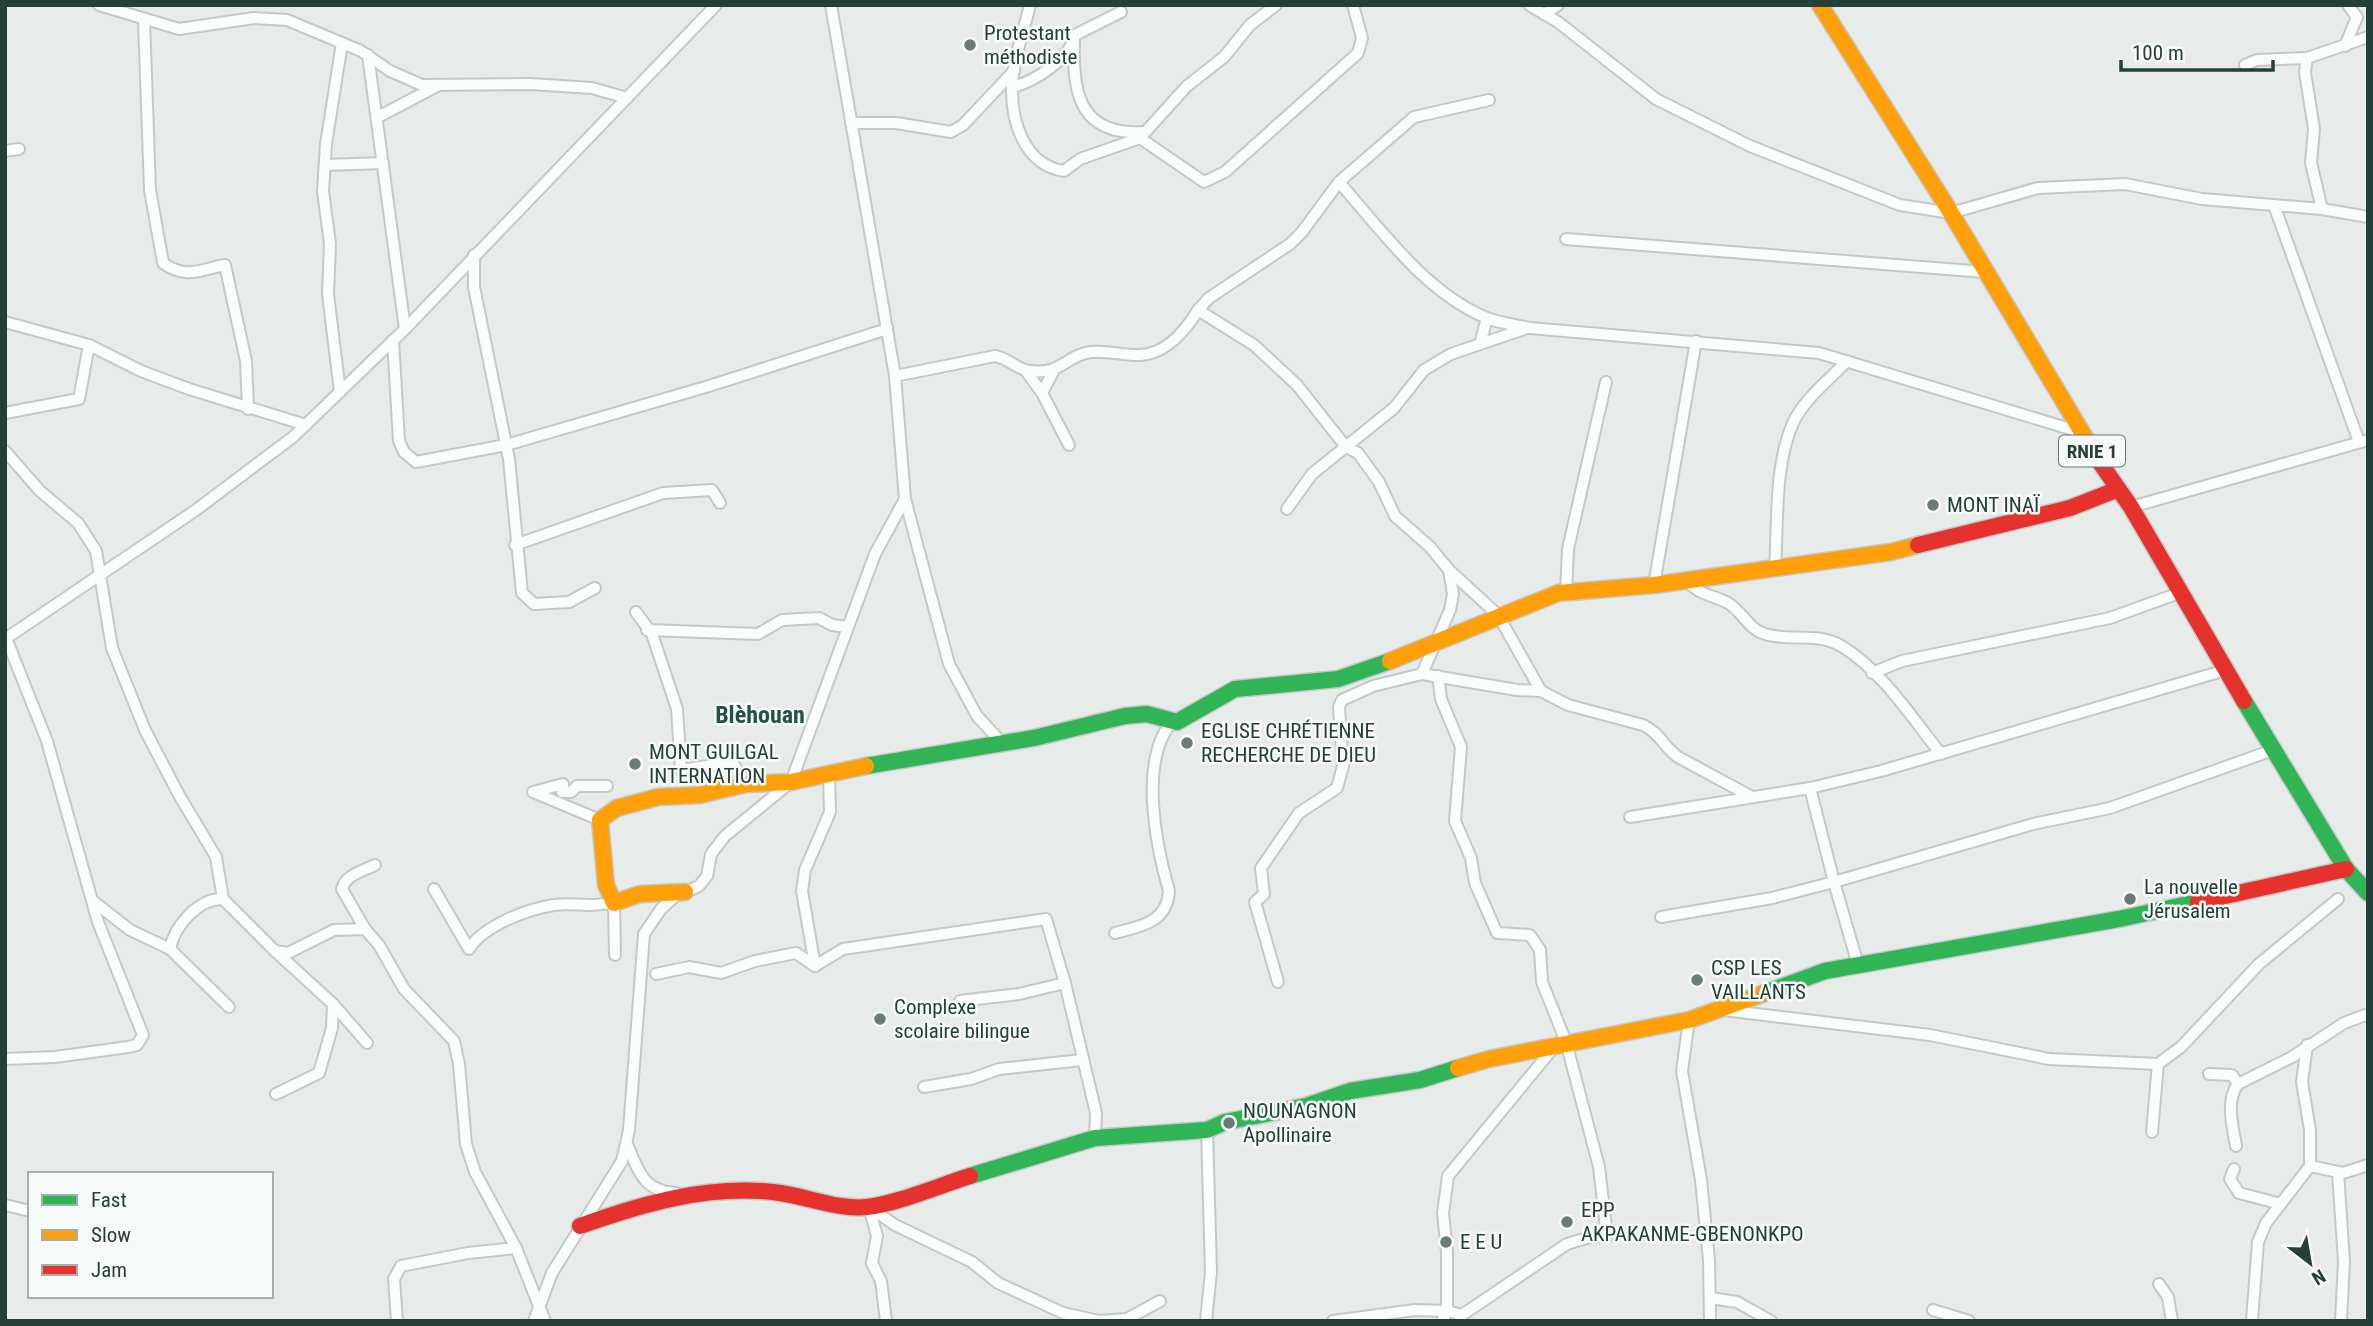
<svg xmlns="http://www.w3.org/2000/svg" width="2373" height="1326" viewBox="0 0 2373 1326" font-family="'Roboto Condensed',sans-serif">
  <rect width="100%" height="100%" fill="#e7ecea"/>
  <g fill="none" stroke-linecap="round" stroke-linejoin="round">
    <defs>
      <g id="street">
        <polyline points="99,5 179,29 254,18 287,20 361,51 390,71 422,85 530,84 592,88 627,98"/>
        <polyline points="831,5 895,376 905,499 949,664 977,716 1002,743"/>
        <path d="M1030,5C1024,31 1013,59 1012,86C1011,121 1024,165 1064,171L1080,159L1140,138L1204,182L1225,172L1358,53L1362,38L1353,5"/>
        <polyline points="1529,5 1558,22 1656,99 1750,146 1900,205 1951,213 2038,188 2125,184 2202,199 2322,209 2368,217"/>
        <polyline points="1544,14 1558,5"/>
        <path d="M144,20L150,190L163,263C186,280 202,269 225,265L246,361L248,409"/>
        <path d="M1074,43C1072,98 1083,136 1145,132"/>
        <polyline points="2345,46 2357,17 2348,5"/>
        <polyline points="368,55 405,329"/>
        <polyline points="2245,65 2257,60 2307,58"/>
        <path d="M1012,87C1034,82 1070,59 1075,35L1121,12"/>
        <polyline points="378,117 437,86"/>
        <polyline points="851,123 896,123 951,132 963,125 1014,71"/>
        <polyline points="1140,138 1187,86 1224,57 1250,25 1276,5"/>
        <polyline points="5,151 19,149"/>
        <polyline points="325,165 383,163"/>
        <path d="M1339,182C1381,230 1426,293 1487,318C1500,323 1516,325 1530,328L1819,353L2077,431"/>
        <polyline points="2274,205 2359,442"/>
        <polyline points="2322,209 2311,163 2314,129 2305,72 2307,58 2368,37"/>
        <polyline points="1566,239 1985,272"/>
        <polyline points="474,255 474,287 509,459 522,593 534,604 569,602 595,588"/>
        <polyline points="1198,310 1209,298 1290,244 1302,232 1339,182 1414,117 1489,100"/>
        <polyline points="5,322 89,345 141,371 189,389 306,425"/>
        <polyline points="393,340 399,441 404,452 416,462 506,445 709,386 887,329"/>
        <polyline points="1480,344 1487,318"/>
        <polyline points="1026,371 1042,393"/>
        <polyline points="1053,372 1042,393 1069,445"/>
        <path d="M895,376L995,356C1008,358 1018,370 1030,371C1062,375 1066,355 1091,352C1107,350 1124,356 1140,355C1166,354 1186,330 1198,310L1254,345L1297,385L1346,447L1358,453L1379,482L1395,516L1430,547L1449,570L1453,594L1450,610L1422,674L1373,686L1342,700L1339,707L1343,766L1337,788L1299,813L1261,868L1264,894L1255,902L1278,982"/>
        <polyline points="340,392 328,294 330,244 323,191 326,144 342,43"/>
        <polyline points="5,413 79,399 89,345"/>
        <polyline points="5,451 40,491 78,523 96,551 112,648 145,730 179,795 216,857 223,899"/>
        <polyline points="2131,507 2368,440"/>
        <polyline points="1287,509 1312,474 1394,408 1424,370 1451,354 1527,328"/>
        <polyline points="515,545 663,493 712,490 720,503"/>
        <path d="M1775,569C1778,523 1774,466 1793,423C1804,399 1829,380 1847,361"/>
        <polyline points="1449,570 1498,615 1541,691"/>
        <path d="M1687,581C1699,595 1713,595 1728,603C1742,611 1749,630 1765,634C1791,642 1818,631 1843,647C1883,672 1912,718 1941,754"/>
        <polyline points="1654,585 1696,341"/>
        <polyline points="1566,594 1568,549 1606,382"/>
        <polyline points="636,612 652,634 677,709 681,770 732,762 746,784"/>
        <polyline points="647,630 758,634 782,620 819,618 832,625 847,627"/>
        <polyline points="5,639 196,510 293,437 405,329 716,5"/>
        <polyline points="1872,673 1902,661 2110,618 2179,593"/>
        <path d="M1422,674L1517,690L1541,691L1568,705L1643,725C1659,732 1664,747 1678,757L1752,797"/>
        <polyline points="1438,676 1441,699 1461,747 1455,821 1471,858 1475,883 1497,933 1530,935 1540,950 1542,982 1566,1042 1599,1167 1607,1236 1590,1237 1567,1244 1462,1315 1447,1311 1442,1321"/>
        <polyline points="1630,817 1810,788 1881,771 2226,670"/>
        <polyline points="600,820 533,792 563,784 562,792 571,792 577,786 607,786"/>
        <path d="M434,889L469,949C484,925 528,909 554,905C573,902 588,908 609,903L614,908"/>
        <polyline points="93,901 130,930 170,949 229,1007"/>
        <polyline points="614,903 615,955"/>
        <polyline points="1661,917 1772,898 1834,882 1810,788"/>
        <path d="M365,929L342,889C345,875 363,871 375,865"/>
        <path d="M1115,933C1141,926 1167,923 1169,891C1156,846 1139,762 1171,723"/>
        <path d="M170,949C174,927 198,898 223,899L275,951L288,953L334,930L365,929L379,945L404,989L454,1041L459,1064L466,1144L475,1172L516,1248L545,1321"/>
        <polyline points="275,951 333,1004 367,1043"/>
        <polyline points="1858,965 1834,882 2033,824 2110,808 2273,750"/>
        <polyline points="815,966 802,891 805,870 830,812 829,774"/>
        <polyline points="656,974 689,967 721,973 755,961 796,953 815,966 843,949 1046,919 1065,983"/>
        <polyline points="960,1001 1019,994 1065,983 1096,1113 1095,1138"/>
        <polyline points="1723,1010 1930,1035 2049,1059 2158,1064 2181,1047 2259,964 2338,899"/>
        <polyline points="1689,1020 1682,1071 1701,1180 1709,1260 1710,1321"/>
        <polyline points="5,1059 55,1057 128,1047 137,1045 143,1035 98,922 47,741 6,638"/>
        <polyline points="2209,1074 2232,1075 2238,1084"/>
        <polyline points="924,1087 971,1079 999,1069 1082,1060"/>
        <polyline points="276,1094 319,1073 332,1028 333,1004"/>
        <polyline points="2152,1132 2158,1064"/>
        <path d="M627,1144C639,1172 643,1191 676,1193"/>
        <path d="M2236,1146C2233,1127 2225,1101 2238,1084L2292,1057L2344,1023L2368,1014"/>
        <polyline points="2310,1166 2343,1173 2368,1165"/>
        <polyline points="2234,1169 2230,1179 2239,1193 2281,1204"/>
        <polyline points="2338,1173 2344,1261 2341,1321"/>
        <polyline points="5,1205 30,1211"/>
        <polyline points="2159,1284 2168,1297 2172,1321"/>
        <polyline points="1710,1298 1737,1302 1771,1321"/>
        <polyline points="1933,1310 1969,1321"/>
        <polyline points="397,1321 394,1279 401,1266 468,1253 516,1248"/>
        <polyline points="534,1321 552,1273 622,1161 629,1130 644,934 661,909 674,897 699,886 707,876 711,854 725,836 791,782 875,554 905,499"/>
        <polyline points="886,1321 881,1281 872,1263 877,1236 869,1207 895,1225 972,1262 998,1283 1063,1313 1099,1321 1127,1319 1160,1301"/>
        <polyline points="1206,1321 1211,1272 1207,1130"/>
        <polyline points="1333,1321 1415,1310 1447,1311 1447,1252 1443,1213 1448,1176 1554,1047"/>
        <polyline points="2252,1321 2258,1242 2266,1223 2310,1166 2310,1130 2302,1082 2307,1045"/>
      </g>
      <g id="fast">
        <polyline points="2244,701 2346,869 2368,893"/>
        <polyline points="866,766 1034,738 1125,716 1147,714 1177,722 1235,689 1338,679 1390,661"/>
        <polyline points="1762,994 1825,971 2119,919 2198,902"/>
        <polyline points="970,1176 1095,1138 1207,1130 1225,1122 1306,1106 1350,1091 1420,1080 1458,1068"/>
      </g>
      <g id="slow">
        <polyline points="1820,5 1951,213 2101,464"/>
        <polyline points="1390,661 1558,593 1654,585 1891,552 1918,545"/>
        <polyline points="685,892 640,894 614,903 606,885 600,820 617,808 658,797 700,795 746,784 791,782 866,766"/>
        <polyline points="1458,1068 1489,1059 1689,1020 1762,994"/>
      </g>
      <g id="jam">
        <polyline points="2101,464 2131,507 2244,701"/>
        <polyline points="1918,545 2070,508 2116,490"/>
        <polyline points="2198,902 2346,869"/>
        <path d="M580,1226C642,1204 706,1185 773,1192C804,1195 836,1210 867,1207C896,1204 941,1185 970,1176"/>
      </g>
    </defs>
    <use href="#street" stroke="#c4c9c7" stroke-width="14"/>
    <use href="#fast" stroke="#c3c9c7" stroke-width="19"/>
    <use href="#slow" stroke="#c3c9c7" stroke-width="19"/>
    <use href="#jam" stroke="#c3c9c7" stroke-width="19"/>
    <use href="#street" stroke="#fbfcfc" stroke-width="10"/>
    <use href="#fast" stroke="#30b455" stroke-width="16"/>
    <use href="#slow" stroke="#ff9f0a" stroke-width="16"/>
    <use href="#jam" stroke="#e5322d" stroke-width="16"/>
  </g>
  <g fill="#697c77" stroke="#f6faf8" stroke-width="2.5">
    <circle cx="970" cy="45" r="7"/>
    <circle cx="1933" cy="505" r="7"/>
    <circle cx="1187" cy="743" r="7"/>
    <circle cx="635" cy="764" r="7"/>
    <circle cx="2130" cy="899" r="7"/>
    <circle cx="1697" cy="980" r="7"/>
    <circle cx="880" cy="1019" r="7"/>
    <circle cx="1229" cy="1123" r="7"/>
    <circle cx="1567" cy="1222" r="7"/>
    <circle cx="1446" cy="1242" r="7"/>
  </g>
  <g text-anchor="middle" stroke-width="5" stroke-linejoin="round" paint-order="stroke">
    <rect fill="#f6faf8" stroke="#647772" stroke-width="2" x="2059" y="435.5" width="66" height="31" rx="5"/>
    <g font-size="19" font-weight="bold" fill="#253f39">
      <text x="2092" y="458">RNIE 1</text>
    </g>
    <g font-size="21" fill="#253f39" stroke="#f6faf8" text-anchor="start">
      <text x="984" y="40">Protestant<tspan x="984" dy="24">méthodiste</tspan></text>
      <text x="1947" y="512">MONT INAÏ</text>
      <text x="1201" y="738">EGLISE CHRÉTIENNE<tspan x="1201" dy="24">RECHERCHE DE DIEU</tspan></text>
      <text x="649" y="759">MONT GUILGAL<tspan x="649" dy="24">INTERNATION</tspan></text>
      <text x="2144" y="894">La nouvelle<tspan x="2144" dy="24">Jérusalem</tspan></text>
      <text x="1711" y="975">CSP LES<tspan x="1711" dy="24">VAILLANTS</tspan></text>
      <text x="894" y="1014">Complexe<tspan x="894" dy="24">scolaire bilingue</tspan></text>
      <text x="1243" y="1118">NOUNAGNON<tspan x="1243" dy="24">Apollinaire</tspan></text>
      <text x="1581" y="1217">EPP<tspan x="1581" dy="24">AKPAKANME-GBENONKPO</tspan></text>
      <text x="1460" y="1249">E E U</text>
    </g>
    <g font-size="24" font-weight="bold" fill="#215147" stroke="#f6faf8">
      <text x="760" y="723">Blèhouan</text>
    </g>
  </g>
  <rect width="2373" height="1326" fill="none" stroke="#253f39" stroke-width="14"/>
  <rect x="28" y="1172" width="245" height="126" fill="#f6faf8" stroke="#a2afac" stroke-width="2"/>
  <rect x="42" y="1195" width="35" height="10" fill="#30b455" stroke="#a2afac" stroke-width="2"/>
  <text x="91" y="1207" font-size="21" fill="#253f39">Fast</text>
  <rect x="42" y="1230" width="35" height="10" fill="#ff9f0a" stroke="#a2afac" stroke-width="2"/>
  <text x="91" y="1242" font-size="21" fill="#253f39">Slow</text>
  <rect x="42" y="1265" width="35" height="10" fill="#e5322d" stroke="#a2afac" stroke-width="2"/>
  <text x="91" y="1277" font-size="21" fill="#253f39">Jam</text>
  <g transform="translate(2310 1263) rotate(149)" stroke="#f6faf8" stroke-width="5" paint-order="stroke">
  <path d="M0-5L12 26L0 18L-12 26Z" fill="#253f39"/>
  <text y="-10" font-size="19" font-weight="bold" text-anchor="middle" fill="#253f39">N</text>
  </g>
  <path d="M2121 60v10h152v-10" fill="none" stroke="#253f39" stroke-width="3.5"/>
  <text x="2132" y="60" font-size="21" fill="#253f39" stroke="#f6faf8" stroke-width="5" paint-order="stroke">100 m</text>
</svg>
